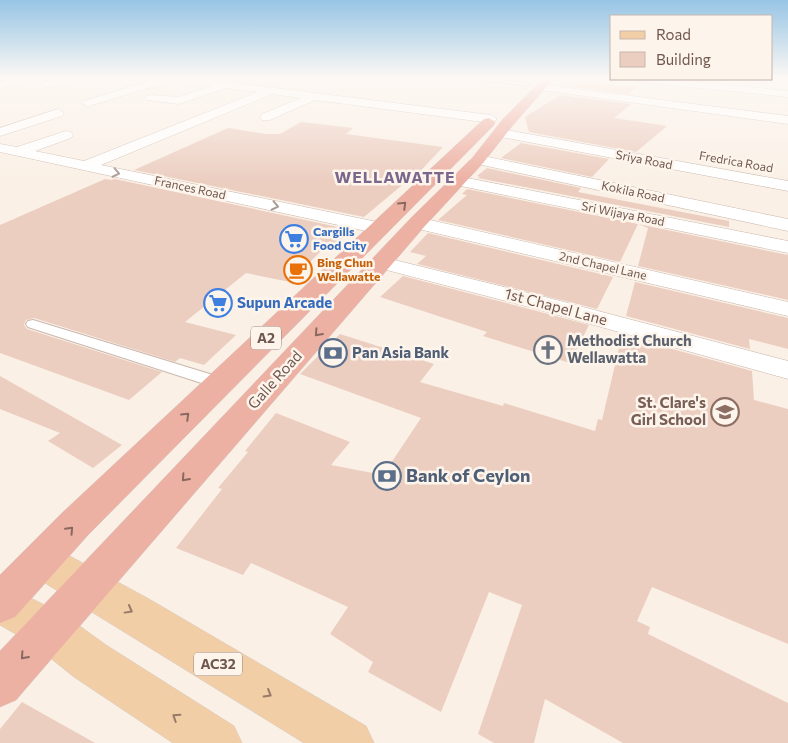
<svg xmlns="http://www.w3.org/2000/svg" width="788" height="743" viewBox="0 0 788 743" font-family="Commissioner,sans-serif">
  <rect width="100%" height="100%" fill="#faf0e6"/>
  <g fill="#eccec1">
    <polygon points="581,82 636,87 629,94 573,87"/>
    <polygon points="560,95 631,104 614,118 667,126 636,152 529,132 525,117"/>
    <polygon points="301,122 353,128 346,134 443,147 410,182 407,181 364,217 134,170 228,128 266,134 280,134"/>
    <polygon points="521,143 609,159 592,177 501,158"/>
    <polygon points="487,168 581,188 578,192 729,221 729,227 478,178 480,177 477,176"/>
    <polygon points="105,179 111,180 115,179 352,230 329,251 322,250 290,282 246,273 185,322 236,335 204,365 180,358 175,362 34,318 26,320 24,325 27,329 162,372 129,400 0,353 0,225"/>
    <polygon points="467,189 638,224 620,262 438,220 467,195 462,194"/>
    <polygon points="638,224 788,255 788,300 638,266 648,228"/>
    <polygon points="428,233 613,277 597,309 417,264 426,256 410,252"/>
    <polygon points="403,276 529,309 589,325 570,363 483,336 487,332 380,297"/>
    <polygon points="635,282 788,318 788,349 749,339 750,349 626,316"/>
    <polygon points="340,334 434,364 420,382 503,406 504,403 595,431 598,419 602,420 622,335 752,371 754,400 788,409 788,644 652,587 637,621 650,627 648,634 788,703 788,743 623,743 545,699 534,743 494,743 478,734 522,605 489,592 441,712 368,672 373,662 330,634 348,607 251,563 243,575 176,548 222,489 218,488 248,452 245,451 276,413 350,442 331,465 383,475 421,418 300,374"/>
    <polygon points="0,376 78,420 122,445 93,468 48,441 60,433 0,409"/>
    <polygon points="22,702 95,743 0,743 0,729"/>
  </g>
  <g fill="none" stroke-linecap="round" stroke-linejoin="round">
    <defs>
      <g id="lane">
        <polygon points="188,77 196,77 186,81 183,79"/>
        <polygon points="458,77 474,77 531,84 528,86"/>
        <polygon points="33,320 226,379 228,383 226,387 220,388 214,387 28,327 26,324 28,321"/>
      </g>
      <g id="street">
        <polygon points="24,77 41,77 40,79 0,88 0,82"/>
        <polygon points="67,77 84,77 83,79 47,87 42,84 43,82"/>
        <polygon points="162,77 187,77 491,115 497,119 491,123 315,100 270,120 262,120 260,117 262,114 301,98 272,94 101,165 387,224 390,228 387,232 380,234 0,152 0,144 17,147 66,131 71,132 73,135 71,138 35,151 84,161 258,92 226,88 179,104 147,100 145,98 147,96 151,95 178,97 212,86 172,81 92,105 88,107 82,103 84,101"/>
        <polygon points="636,79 669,79 788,91 788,97 641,82"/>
        <polygon points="538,84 788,116 788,124 534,89 533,87"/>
        <polygon points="58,109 64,113 62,116 0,136 0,128"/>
        <polygon points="501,129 788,181 788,191 496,136 494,133 496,130"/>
        <polygon points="478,155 788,219 788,231 473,163 470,160 473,157"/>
        <polygon points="457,176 788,241 788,253 451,184 449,181 451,178"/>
        <polygon points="417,217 788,302 788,316 410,227 408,223 410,219"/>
        <polygon points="382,257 545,297 788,361 788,379 529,307 375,267 371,263 375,259"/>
      </g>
      <g id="primary">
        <polygon points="41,543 55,548 149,599 366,726 374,743 304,743 27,572 22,560 27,548"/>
        <polygon points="0,583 63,614 106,645 234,726 242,743 173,743 74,677 33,644 0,625"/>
      </g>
      <g id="highway">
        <polygon points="545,77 555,77 513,125 483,163 424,227 16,700 0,707 0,651 410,219 473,157 503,119"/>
        <polygon points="489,118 495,122 494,125 88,535 15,617 0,623 0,575 62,513 484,119"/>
      </g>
    </defs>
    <use href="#lane" stroke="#cab8ad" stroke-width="2"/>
    <use href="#street" stroke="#cab8ad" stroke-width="1"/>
    <use href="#primary" stroke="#d4cdca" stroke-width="1"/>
    <use href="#highway" stroke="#d4cdca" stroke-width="1"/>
    <use href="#lane" fill="#fff" fill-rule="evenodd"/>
    <use href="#street" fill="#fff" fill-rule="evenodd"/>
    <use href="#primary" fill="#f1cea5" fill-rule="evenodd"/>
    <use href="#highway" fill="#edb1a4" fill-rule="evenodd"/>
  </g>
  <defs><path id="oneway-chevron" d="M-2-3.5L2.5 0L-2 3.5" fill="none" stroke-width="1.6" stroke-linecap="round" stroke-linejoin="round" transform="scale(1.25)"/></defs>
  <g stroke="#a99a95">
    <use href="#oneway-chevron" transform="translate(116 173) rotate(12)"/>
    <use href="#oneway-chevron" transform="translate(275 206) rotate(12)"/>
  </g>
  <g stroke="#89695f">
    <use href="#oneway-chevron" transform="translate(403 205) rotate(-44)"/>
    <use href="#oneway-chevron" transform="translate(318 333) rotate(132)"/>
    <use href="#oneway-chevron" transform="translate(186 416) rotate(-44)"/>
    <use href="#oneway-chevron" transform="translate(185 478) rotate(132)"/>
    <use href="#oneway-chevron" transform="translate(70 530) rotate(-47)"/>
    <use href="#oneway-chevron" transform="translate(24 656) rotate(132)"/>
  </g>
  <g stroke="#977b68">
    <use href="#oneway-chevron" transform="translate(129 610) rotate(29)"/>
    <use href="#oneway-chevron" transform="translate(268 694) rotate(31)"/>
    <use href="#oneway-chevron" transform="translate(176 717) rotate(-147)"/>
  </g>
  <linearGradient id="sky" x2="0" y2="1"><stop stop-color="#97c5e5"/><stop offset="0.43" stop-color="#fdf8f4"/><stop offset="1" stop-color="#fdf8f4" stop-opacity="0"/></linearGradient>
  <rect width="788" height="181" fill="url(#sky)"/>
  <defs>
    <symbol id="supermarket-ring" viewBox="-11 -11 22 22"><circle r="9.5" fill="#fdf5ec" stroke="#3f7fe0" stroke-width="1.5"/><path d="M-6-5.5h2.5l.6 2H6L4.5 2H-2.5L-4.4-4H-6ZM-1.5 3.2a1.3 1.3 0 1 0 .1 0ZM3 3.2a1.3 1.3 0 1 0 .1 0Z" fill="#3f7fe0"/></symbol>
    <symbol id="cafe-ring" viewBox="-11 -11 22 22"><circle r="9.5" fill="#fdf5ec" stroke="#e8710a" stroke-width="1.5"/><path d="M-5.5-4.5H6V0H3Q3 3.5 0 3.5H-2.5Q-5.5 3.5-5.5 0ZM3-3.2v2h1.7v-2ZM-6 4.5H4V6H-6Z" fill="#e8710a"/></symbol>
    <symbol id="church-ring" viewBox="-11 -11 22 22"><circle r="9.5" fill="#fdf5ec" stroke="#6b7280" stroke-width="1.5"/><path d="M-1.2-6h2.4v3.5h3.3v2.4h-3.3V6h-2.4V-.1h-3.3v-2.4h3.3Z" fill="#6b7280"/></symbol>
    <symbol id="bank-ring" viewBox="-11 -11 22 22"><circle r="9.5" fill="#fdf5ec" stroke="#5c6f8a" stroke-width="1.5"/><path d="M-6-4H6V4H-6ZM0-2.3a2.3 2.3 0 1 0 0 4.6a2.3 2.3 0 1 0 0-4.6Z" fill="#5c6f8a"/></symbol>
    <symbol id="school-ring" viewBox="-11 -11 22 22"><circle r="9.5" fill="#fdf5ec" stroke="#8d6e63" stroke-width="1.5"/><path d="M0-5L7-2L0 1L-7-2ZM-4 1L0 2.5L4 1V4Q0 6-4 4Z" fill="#8d6e63"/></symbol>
  </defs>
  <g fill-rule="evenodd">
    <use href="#supermarket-ring" x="278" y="223" width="32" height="32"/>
    <use href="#cafe-ring" x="282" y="254" width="32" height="32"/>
    <use href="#supermarket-ring" x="202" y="287" width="32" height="32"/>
    <use href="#church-ring" x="532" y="334" width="32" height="32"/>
    <use href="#bank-ring" x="317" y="337" width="32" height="32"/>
    <use href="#school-ring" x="709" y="396" width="32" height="32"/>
    <use href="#bank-ring" x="371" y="460" width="32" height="32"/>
  </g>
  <g text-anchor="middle" stroke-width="5" stroke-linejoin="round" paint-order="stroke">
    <g font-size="12" fill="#70574e" stroke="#fdf5ec">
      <text transform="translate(644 160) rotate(11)" y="4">Sriya Road</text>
      <text transform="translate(736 162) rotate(10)" y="4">Fredrica Road</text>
      <text transform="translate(190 188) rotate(12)" y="4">Frances Road</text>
      <text transform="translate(633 192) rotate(12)" y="4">Kokila Road</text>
      <text transform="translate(623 214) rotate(11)" y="4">Sri Wijaya Road</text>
      <text transform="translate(603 266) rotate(13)" y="4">2nd Chapel Lane</text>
    </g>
    <g font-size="12" font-weight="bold" fill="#366cbe" stroke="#fdf5ec" text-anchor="start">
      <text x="313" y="236">Cargills<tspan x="313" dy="14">Food City</tspan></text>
    </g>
    <g font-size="12" font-weight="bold" fill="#c56008" stroke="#fdf5ec" text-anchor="start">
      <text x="317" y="267">Bing Chun<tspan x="317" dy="14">Wellawatte</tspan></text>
    </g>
    <g fill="#fdf5ec" stroke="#9a867d" stroke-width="1">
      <rect x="251" y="326.5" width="30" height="23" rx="4"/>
      <rect x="194" y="652.5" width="48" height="23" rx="4"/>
    </g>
    <g font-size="14" font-weight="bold" fill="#70574e">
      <text x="266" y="343">A2</text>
      <text x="218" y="669">AC32</text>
    </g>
    <g font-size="15" font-weight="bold" fill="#366cbe" stroke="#fdf5ec" text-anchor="start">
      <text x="237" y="308">Supun Arcade</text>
    </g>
    <g font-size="15" fill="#70574e" stroke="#fdf5ec">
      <text transform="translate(556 307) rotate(15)" y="5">1st Chapel Lane</text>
      <text transform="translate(275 380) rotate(-48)" y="5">Galle Road</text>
    </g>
    <g font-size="15" font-weight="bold" fill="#5b616d" stroke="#fdf5ec" text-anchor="start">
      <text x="567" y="346">Methodist Church<tspan x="567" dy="17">Wellawatta</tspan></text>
    </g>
    <g font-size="15" font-weight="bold" fill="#4e5e75" stroke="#fdf5ec" text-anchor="start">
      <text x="352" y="358">Pan Asia Bank</text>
    </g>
    <g font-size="15" font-weight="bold" fill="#785e54" stroke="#fdf5ec" text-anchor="end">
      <text x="706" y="408">St. Clare's<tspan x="706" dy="17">Girl School</tspan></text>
    </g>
    <g font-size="16" font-weight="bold" letter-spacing="1" fill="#7b668c" stroke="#fdf5ec">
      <text x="395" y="183">WELLAWATTE</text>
    </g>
    <g font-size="18" font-weight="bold" fill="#4e5e75" stroke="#fdf5ec" text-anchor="start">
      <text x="406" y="482">Bank of Ceylon</text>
    </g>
  </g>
  <rect x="610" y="15" width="162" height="65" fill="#fdf5ec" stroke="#c5b6ad"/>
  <rect x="620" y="31" width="25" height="8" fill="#f1cea5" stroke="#c5b6ad"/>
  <text x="656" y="40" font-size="15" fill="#70574e">Road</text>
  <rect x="620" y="52" width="25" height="15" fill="#eccec1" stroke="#c5b6ad"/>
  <text x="656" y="65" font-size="15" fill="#70574e">Building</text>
</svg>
